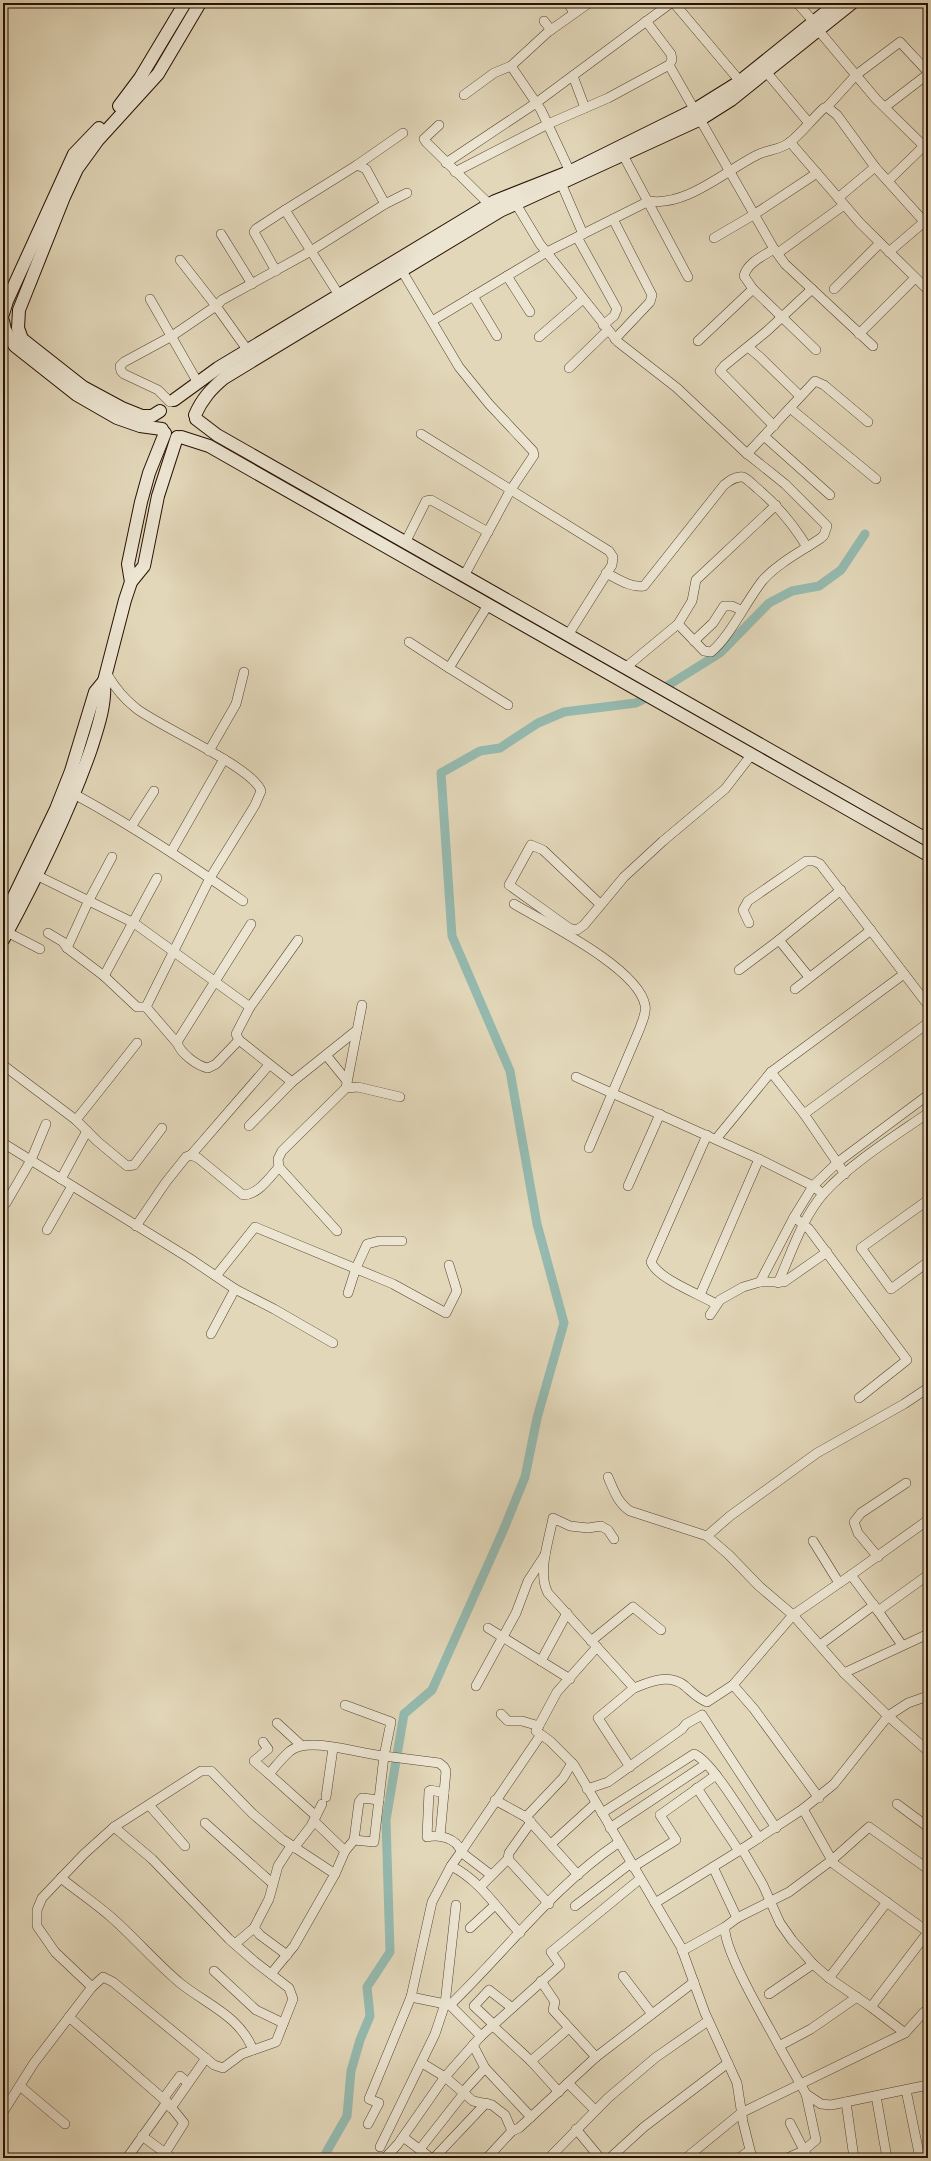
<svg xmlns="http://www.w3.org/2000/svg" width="931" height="2161" viewBox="0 0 931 2161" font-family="'IM FELL Double Pica',serif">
  <rect width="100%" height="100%" fill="#e2d7b9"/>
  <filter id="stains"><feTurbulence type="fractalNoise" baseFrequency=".005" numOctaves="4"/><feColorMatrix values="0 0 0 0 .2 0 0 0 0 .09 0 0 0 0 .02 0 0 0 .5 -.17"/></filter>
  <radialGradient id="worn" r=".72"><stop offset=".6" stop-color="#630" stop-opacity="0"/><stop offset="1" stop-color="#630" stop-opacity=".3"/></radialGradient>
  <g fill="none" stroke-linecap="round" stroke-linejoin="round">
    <g stroke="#95bab0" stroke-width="9">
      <polyline points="667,686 720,653 769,603 792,591 819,586 841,570 865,534"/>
      <polyline points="323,2158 347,2116 351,2071 360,2040 370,2016 367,1987 390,1952 386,1820 404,1714 432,1690 503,1531 525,1477 537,1418 564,1323 537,1224 510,1071 452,936 441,773 480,751 500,748 538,723 564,712 636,703 644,699"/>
    </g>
    <defs>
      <g id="street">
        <polyline points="568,3 574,13"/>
        <polyline points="674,3 744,86"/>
        <polyline points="797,3 815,23"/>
        <polyline points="544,21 551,30"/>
        <polyline points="819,31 876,99 928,150"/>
        <polyline points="669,65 774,249 785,264 873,346"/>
        <polyline points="762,67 809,123"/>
        <polyline points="573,76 585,108"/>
        <polyline points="464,95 494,73 511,66"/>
        <polyline points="827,107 856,75 900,42 928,72"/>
        <polyline points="885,107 928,74"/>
        <polyline points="439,125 424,139 426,142 489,204"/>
        <polyline points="790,142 860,223 927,289"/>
        <polyline points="623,155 688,277"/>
        <polyline points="446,163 536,103 671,3"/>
        <polyline points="357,165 403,133"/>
        <polyline points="455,172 548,124 608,98 669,65 672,60 671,54 646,21"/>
        <polyline points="572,176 541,110 511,66 548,32 589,3"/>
        <polyline points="888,181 924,146"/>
        <polyline points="561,183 583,234"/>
        <polyline points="838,198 875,167"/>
        <path d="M516,204L540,244L618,342L677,388L745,452L785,484L827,526L824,535L821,538C802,551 778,563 763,580C746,601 730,637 711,652L704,651L678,624"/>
        <polyline points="613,219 652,295 650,302 615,339"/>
        <polyline points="221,234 252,284"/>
        <polyline points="577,237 617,309 614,316 603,325"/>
        <polyline points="714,238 755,214 817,173"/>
        <path d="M774,249C763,256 747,263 744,276L753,289L816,350"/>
        <polyline points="889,252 924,222"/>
        <polyline points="778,253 844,205"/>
        <polyline points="276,271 254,232 256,229 285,210"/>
        <polyline points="402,271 459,367 489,404 533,451 534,455 510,491 464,576"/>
        <polyline points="507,276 530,312"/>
        <polyline points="834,289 880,243"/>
        <polyline points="339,295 285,210 357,165 366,169 385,204"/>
        <polyline points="473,296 497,336"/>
        <polyline points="150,299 198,383"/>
        <path d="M432,321L547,252L649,201C686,207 725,171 757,155C767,150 779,150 789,143C801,134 812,119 824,108L827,107L837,115L875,167L928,226"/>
        <polyline points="859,334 915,278"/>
        <polyline points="539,337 583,299"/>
        <polyline points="698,341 753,289"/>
        <polyline points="748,347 760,357 800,396"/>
        <polyline points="251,355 216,306 222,300 311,251 385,204 407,193"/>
        <polyline points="569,368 607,331"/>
        <polyline points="170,402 158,390 124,374 121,371 120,366 124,362 172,336 216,306 180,260"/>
        <polyline points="790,408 876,479"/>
        <polyline points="774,426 720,371 724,366 767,331 812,289"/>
        <polyline points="421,434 609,551 613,557 612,565 568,635"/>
        <polyline points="764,436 830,495"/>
        <polyline points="747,454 815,381 824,385 868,422"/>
        <polyline points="405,543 426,501 431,500 488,532"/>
        <path d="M606,573C618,579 631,588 644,586L724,485C729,481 735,476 743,477C748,479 753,485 758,489C778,506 793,524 807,547"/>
        <polyline points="488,605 449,668 508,705"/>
        <polyline points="694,641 713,623 724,606 732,606 741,610"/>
        <polyline points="409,642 449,668"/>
        <polyline points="625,668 678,624 692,601 696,580 776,505"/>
        <path d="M107,674C115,688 124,699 137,709C159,726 254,768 261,791L255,805L210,878L146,1007"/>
        <polyline points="209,751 236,704 244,672"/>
        <path d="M74,794C133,826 188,863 243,901"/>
        <polyline points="131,827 154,791"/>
        <polyline points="171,852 224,759"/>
        <polyline points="36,875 134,923 250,1007 236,1034 239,1040 292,1082 249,1126"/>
        <path d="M514,904C546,923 638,968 645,1005C647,1013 642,1021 640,1028L589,1148"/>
        <polyline points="601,905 543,850 531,845 509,885 569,928 577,930 584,925 624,877 663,841 725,789 752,754"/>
        <polyline points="749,923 743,910 748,901 806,861 814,861 820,864 928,1005"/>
        <polyline points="7,932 40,949"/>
        <polyline points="48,933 63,942 67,948 104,976 137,1007 146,1007 177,1043"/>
        <polyline points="67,948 89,900 112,857"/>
        <polyline points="739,970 779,940"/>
        <polyline points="104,976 157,878"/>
        <polyline points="809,977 779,940 841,890"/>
        <polyline points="795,989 871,930"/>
        <polyline points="250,1007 298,940"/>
        <path d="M239,1040L216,1064L208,1068C197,1066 180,1053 177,1042L251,924"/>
        <polyline points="326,1055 347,1081"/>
        <polyline points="3,1065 76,1120 97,1141 127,1166 134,1165 162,1128"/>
        <polyline points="771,1072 904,974"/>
        <polyline points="576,1077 759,1159 813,1186 823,1194"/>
        <polyline points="292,1082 357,1030"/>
        <polyline points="346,1088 362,1005"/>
        <polyline points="76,1120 137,1043"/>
        <path d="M707,1135L651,1262C658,1279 699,1294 716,1304"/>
        <polyline points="716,1139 771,1072 804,1114"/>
        <polyline points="3,1143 189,1258 235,1289 274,1309 333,1343"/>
        <polyline points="191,1155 269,1065"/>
        <polyline points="845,1174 804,1114 928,1023"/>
        <polyline points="61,1179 87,1131"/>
        <polyline points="628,1186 660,1114"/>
        <polyline points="928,1200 861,1248 891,1289 928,1262"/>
        <polyline points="6,1203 31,1160 46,1124"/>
        <polyline points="794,1217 809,1229 907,1360 859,1398"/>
        <path d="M136,1226L166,1182L186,1157L191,1155L198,1158L243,1195C258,1195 270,1177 279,1167"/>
        <polyline points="47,1230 72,1186"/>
        <polyline points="337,1231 279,1167 278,1159 282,1151 346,1088 358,1087 400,1097"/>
        <polyline points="216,1276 255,1227 393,1284 446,1313 457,1291 449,1265"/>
        <polyline points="760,1282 794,1217 813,1186 838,1162 928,1095"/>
        <path d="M778,1283C791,1254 802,1218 824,1193C850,1164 895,1136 928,1113"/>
        <polyline points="348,1293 356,1268 367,1244 379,1241 402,1241"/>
        <polyline points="700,1295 759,1159"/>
        <polyline points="710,1315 720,1300 743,1287 760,1282 784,1282 827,1252"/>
        <polyline points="211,1334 235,1289"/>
        <path d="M608,1477C614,1491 618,1503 630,1511L707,1536L729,1555L759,1586L793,1615L733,1685L707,1702C697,1698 693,1693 685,1686C669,1673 650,1682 634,1688"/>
        <polyline points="707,1536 730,1516 817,1453 904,1404 928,1388"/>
        <path d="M614,1539L608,1530L601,1526L588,1528L570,1526L553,1518C549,1540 537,1573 548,1593L634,1688L598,1718L630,1767"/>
        <polyline points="813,1541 839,1583"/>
        <polyline points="878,1557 858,1533 854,1522 861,1513 906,1483"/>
        <polyline points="878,1611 851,1575 928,1520"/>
        <polyline points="488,1628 570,1679"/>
        <polyline points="591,1641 633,1607 661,1630"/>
        <polyline points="820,1645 874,1605"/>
        <polyline points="902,1645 878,1611 928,1575"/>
        <polyline points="597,1647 557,1692 536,1731 550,1741 574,1765 681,1947 705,2013 737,2083 743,2122 752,2158"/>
        <polyline points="541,1661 567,1613"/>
        <polyline points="844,1673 793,1615 851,1575"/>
        <polyline points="733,1685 754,1709 819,1798"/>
        <polyline points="476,1686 516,1613 528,1581 545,1555"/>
        <polyline points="928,1696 908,1703 888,1716 928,1751"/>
        <polyline points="345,1705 391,1722 384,1756 439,1763 444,1767 446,1771 440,1836"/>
        <polyline points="501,1714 508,1721 522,1721 539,1726"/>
        <polyline points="277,1723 301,1745"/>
        <polyline points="263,1742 268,1749 254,1761 269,1774"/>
        <polyline points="697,1788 739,1851"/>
        <polyline points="587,1789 608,1782 682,1729 686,1724 702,1715 776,1828"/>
        <path d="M444,1793L431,1790L429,1791L427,1837C439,1834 457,1838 461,1852L540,1736"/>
        <polyline points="326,1797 333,1748"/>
        <polyline points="495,1800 526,1817 578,1875"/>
        <polyline points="897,1804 928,1827"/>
        <polyline points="149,1805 185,1846"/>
        <polygon points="803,1809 834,1864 928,1932 871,2007 829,1978 813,1964 792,1940 780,1923 763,1885 742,1849"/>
        <polyline points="803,1809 834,1784 888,1716 844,1673 928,1634"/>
        <path d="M602,1813L694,1754C712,1761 746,1820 759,1838"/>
        <polyline points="526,1817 563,1778 572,1763"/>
        <polyline points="314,1821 345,1851"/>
        <polyline points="205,1823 272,1883"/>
        <polyline points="610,1828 706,1764"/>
        <polyline points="354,1840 359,1802 362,1798 379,1800"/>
        <polyline points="551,1844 596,1803"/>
        <polyline points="294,1848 311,1826 322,1804"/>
        <polyline points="508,1859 509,1853 531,1822"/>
        <polyline points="451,1866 461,1852 491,1875"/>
        <polyline points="633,1867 676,1840 660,1815 716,1775"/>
        <polyline points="713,1867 737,1918 789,1892 832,1860 869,1827 928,1869"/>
        <path d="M61,1878C77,1891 95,1903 111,1917C135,1938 156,1963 180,1983C206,2004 240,2016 253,2050"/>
        <polyline points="480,1887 508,1859 549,1904"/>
        <polyline points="655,1903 742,1849"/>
        <polyline points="575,1906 631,1863"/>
        <path d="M737,1918L725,1927C723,1950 767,2023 779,2046L811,2029L857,1997"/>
        <polyline points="254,1928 269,1899 278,1866 291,1846"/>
        <polyline points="470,1928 495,1905"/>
        <polyline points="235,1944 254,1928 260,1935 287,1955"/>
        <polyline points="682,1951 725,1927"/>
        <polyline points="214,1971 256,2010 283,2023"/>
        <polyline points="271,1974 294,1946 335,1874"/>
        <polyline points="623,1976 652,2014"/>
        <polyline points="829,1978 887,1902"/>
        <polyline points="541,1981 555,2002 553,2010 596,2057"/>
        <polyline points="92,1987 103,1977 113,1982 214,2065 223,2068 242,2054 276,2042 293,1999 289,1988 254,1961 229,1939 152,1859 114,1827"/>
        <polyline points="769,1994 813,1964"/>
        <path d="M411,1997L432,1902L451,1866C480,1880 498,1910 520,1933"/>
        <polyline points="450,2005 481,2036"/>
        <polyline points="871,2007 905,2033"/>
        <polyline points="69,2017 167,2102 184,2123 165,2153"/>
        <polyline points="493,2024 474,2006 489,1990 511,2007"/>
        <polyline points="492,2025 531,2061 559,2092"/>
        <polyline points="473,2045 485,2068 531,2117"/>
        <polyline points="779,2046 806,2094 816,2140 803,2151 787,2158"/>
        <polyline points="531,2061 569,2028"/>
        <polyline points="422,2063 445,2077 473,2101 492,2105 505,2115 512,2131"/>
        <polyline points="568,2083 595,2110"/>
        <polyline points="20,2086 65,2124"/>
        <polyline points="906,2090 920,2158"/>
        <polyline points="463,2092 485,2068"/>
        <polyline points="806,2094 821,2104 831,2105 928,2085"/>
        <polyline points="876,2096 887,2158"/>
        <polyline points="163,2099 180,2076 188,2083"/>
        <polyline points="846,2102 854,2158"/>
        <polyline points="171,2108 206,2058"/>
        <path d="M3,2112L34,2063L92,1987L55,1952L37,1926V1910L42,1898L84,1854L114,1827L201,1771H211L253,1814L282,1839L335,1874L345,1851L354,1840L374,1842L384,1756C359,1754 309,1736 290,1751C282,1758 275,1767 269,1774L316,1816"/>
        <polyline points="790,2123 808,2158"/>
        <path d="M368,2124L379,2103L369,2099L411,1997L450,2005C506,1951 554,1886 618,1843"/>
        <polyline points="576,2129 600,2158"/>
        <polyline points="142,2136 172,2158"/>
        <polyline points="403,2137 431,2158"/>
        <polyline points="380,2147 435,2034 445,2004 456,1905"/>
        <polyline points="420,2149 464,2093"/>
        <polyline points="127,2158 167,2102"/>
        <polyline points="385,2158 398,2144 444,2078 481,2036 560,1965 551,1952 640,1879"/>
        <polyline points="434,2158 486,2103"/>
        <polyline points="487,2158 512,2131 519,2128 596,2057 694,1982"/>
        <polyline points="549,2158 608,2098 655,2058 708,2021"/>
        <polyline points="610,2158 644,2127 728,2063"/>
        <polyline points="686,2158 741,2113 905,2033 924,2012"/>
        <polyline points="739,2158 749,2151"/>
      </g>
      <g id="secondary">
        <polyline points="119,106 140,78 185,3"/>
        <polyline points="3,314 7,301 74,154 99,128"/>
        <polyline points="3,321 5,330 15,346 77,395 117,418 140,426 162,429"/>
        <polyline points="174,400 218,368 495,201 571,171 694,110 739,82 837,3"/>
        <polyline points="160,411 152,416 142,416 122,408 83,387 22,339 18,328 19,310 64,197 77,169 98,140 158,74 200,3"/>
        <path d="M195,415C202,399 211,389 224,378L500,211L701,119L731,100L852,3"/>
        <polyline points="196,419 217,435 928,840"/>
        <polyline points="181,437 209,446 928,855"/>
        <polyline points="131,582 128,564 141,502 149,473 165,433"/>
        <polyline points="3,919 56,809 71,771 95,692 104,681 125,600 131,582 144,566 158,496 177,437"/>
        <path d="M3,940C36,879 68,815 91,749C98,727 106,704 104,681"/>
      </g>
    </defs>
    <use href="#street" stroke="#564230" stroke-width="10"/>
    <use href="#secondary" stroke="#271002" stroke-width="14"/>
    <use href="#street" stroke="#ece5d2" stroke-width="9"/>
    <use href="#secondary" stroke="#ece5d2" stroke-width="12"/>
  </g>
  <rect width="931" height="2161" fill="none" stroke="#e2d7b9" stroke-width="16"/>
  <rect x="4" y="4" width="923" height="2153" fill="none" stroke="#271002" stroke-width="2"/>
  <rect x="8" y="8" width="915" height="2145" fill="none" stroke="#271002"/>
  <rect width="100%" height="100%" filter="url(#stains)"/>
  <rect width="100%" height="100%" fill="url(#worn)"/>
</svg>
